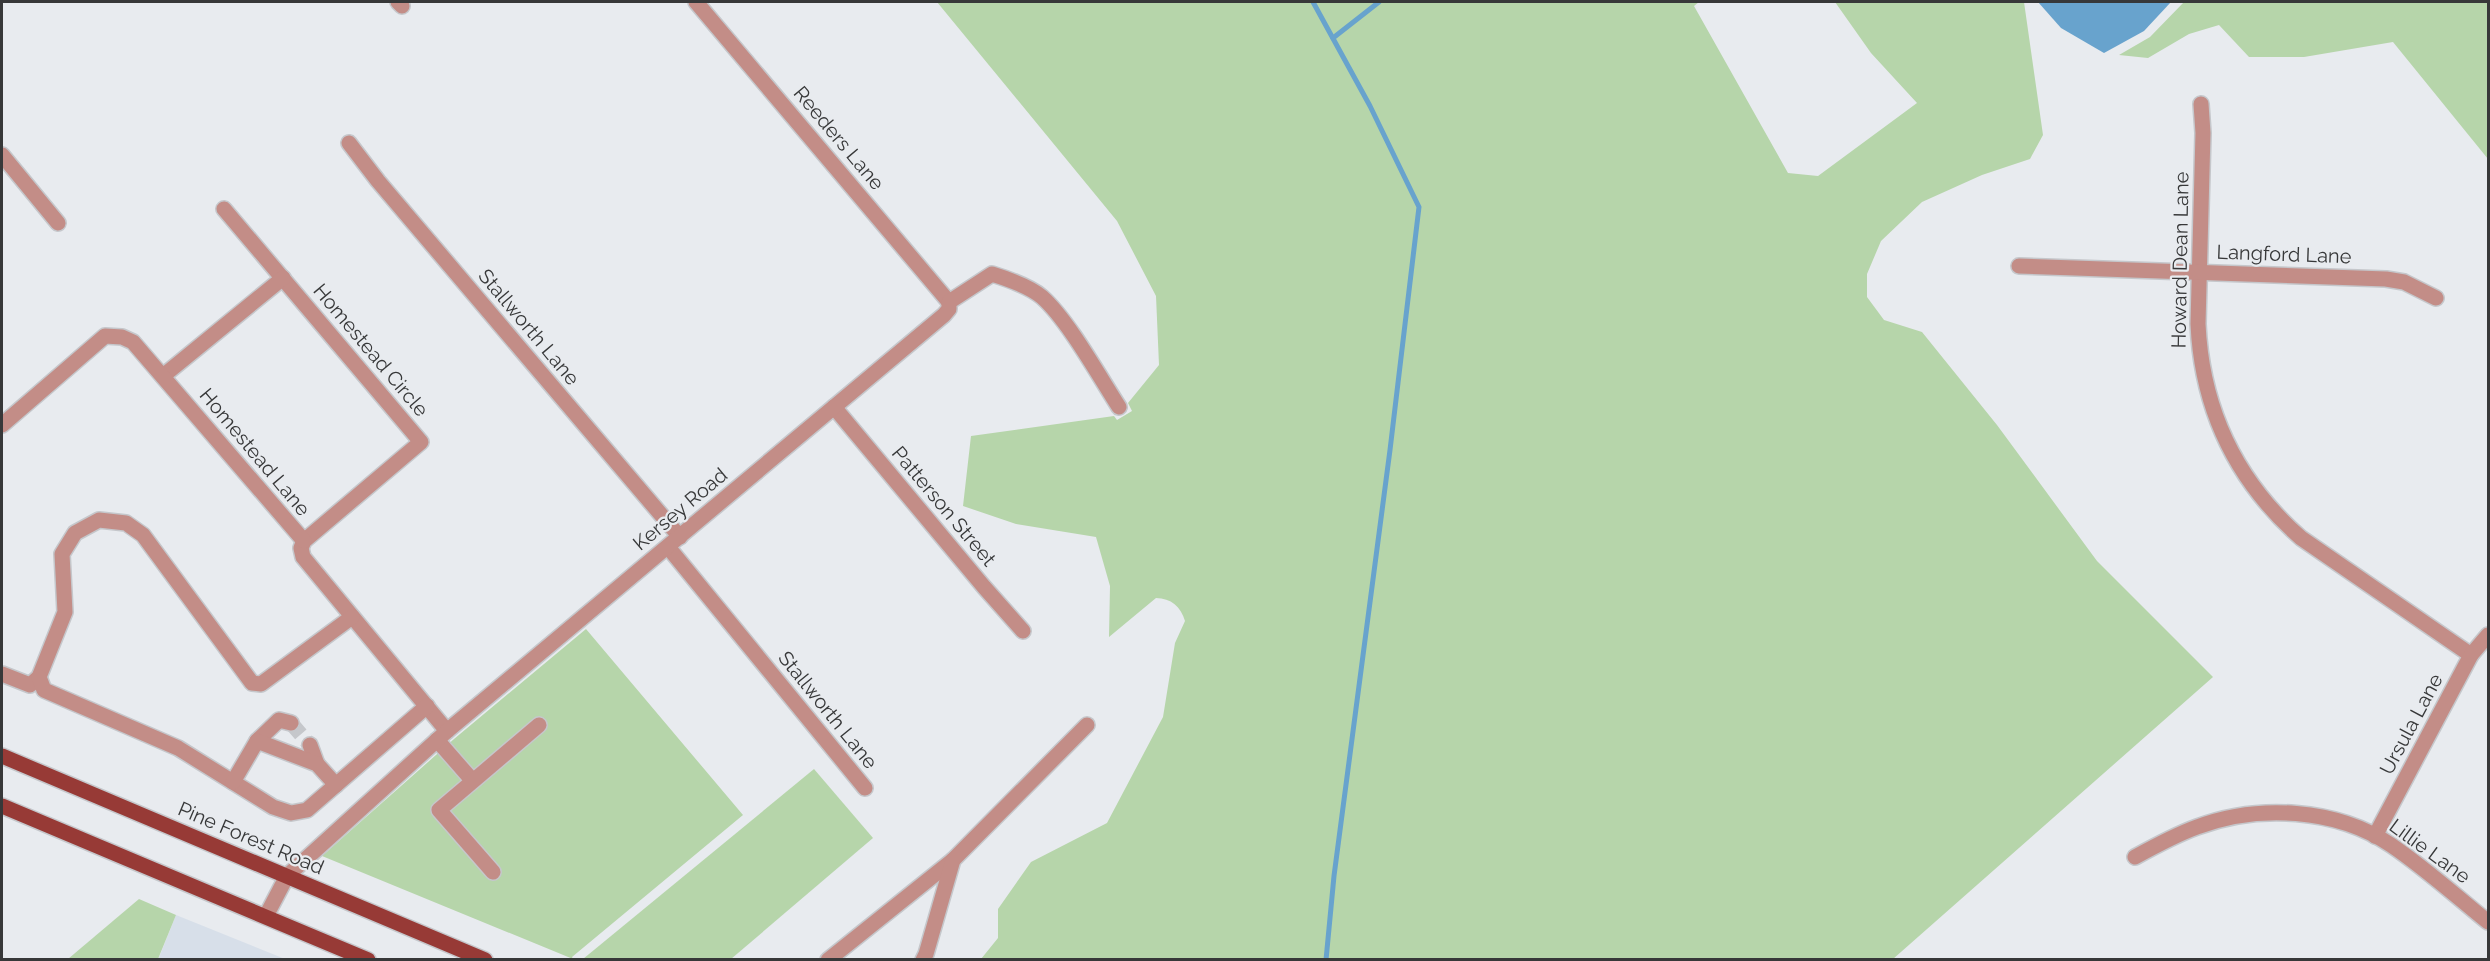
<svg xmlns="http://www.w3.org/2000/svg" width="2490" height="961" viewBox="0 0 2490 961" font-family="Raleway,sans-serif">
  <rect width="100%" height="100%" fill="#e8ebef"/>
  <polygon fill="#d7dfe9" points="176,915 285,959 158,960"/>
  <g fill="#b6d5aa">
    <path d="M937,2H1699L1694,6L1788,173L1818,176L1917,103L1871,53L1835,2H2024L2043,135L2030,159L1982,175L1922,202L1881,241L1867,274V297L1884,320L1922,332L1997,425L2097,561L2213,677L1893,959H981L998,938V909L1031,862L1107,823L1163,717L1175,643L1185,621C1181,607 1171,598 1156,598L1109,637L1110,586L1096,537L1016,524L963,506L971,436L1114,416L1117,420L1132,411L1128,403L1159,365L1156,296L1117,221Z"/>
    <polygon points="2184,2 2488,2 2488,159 2393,42 2304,57 2249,57 2219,25 2189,34 2148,58 2119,55 2150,37"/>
    <polygon points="586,629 743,815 572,957 573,959 322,856 454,739"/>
    <polygon points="814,769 873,838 731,959 583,959"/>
    <polygon points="139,899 176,915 158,959 68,959"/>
  </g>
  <polygon fill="#68a3cd" points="2038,2 2171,2 2144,31 2104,53 2061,28"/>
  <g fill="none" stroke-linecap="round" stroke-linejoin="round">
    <g stroke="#68a3cd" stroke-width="5">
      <polyline points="1313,2 1370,106 1419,207 1390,450 1334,876 1326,960"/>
      <polyline points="1333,38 1379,2"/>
    </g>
    <polyline stroke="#c5c7cb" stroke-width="15" stroke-dasharray="15 8" stroke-linecap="butt" points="291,723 310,745"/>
    <defs>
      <g id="minor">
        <polyline points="398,2 402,6"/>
        <polyline points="696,2 949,302"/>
        <path d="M2201,104L2203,133L2198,324C2202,410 2236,481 2301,538L2471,655"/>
        <polyline points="349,143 378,181 680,537"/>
        <polyline points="2,155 58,223"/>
        <polyline points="224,209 421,442 304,541 301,548 303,557 447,731"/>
        <polyline points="2019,266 2386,279 2404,282 2436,298"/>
        <polyline points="163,376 283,278"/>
        <polyline points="834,407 984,587 1023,631"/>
        <polyline points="2,425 105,336 122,337 133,342 304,541"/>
        <polyline points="668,547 865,788"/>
        <polyline points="2,674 30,685 39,677 65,612 62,554 75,533 99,520 126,523 143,535 252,683 261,684 352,617"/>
        <polyline points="39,677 44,690 178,748 273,807 291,813 307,810 427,706"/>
        <polyline points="437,740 472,780"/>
        <polyline points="257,741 279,720 291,723"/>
        <polyline points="310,745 317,764"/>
        <polyline points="233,782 257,741 317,764 336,785"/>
        <polyline points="2375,836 2471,655 2488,635"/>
        <path d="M2135,857C2155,846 2175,835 2197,827C2258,804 2336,808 2391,845C2425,868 2457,897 2488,922"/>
        <polyline points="493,872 439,810 539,725"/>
        <path d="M266,916L287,876L447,731L944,315L949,309V302L992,274C1008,279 1029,286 1042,297C1068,320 1099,376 1119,407"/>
        <polyline points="828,960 953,860"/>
        <polyline points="923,960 926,954 953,860 1087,725"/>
      </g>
      <g id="major">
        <polyline points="2,756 485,960"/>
        <polyline points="2,806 368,960"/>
      </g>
    </defs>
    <use href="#minor" stroke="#c5c7cb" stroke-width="18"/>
    <use href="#major" stroke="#c5c7cb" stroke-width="18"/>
    <use href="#minor" stroke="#c38d87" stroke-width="15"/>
    <use href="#major" stroke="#973a36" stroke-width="15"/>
  </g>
  <g text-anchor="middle" stroke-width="4.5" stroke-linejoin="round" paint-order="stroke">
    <g font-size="20" fill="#373839" stroke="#e8ebef">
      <text transform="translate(839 138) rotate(50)" y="7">Reeders Lane</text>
      <text transform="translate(2284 254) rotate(2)" y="7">Langford Lane</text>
      <text transform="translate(2180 260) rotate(-89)" y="7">Howard Dean Lane</text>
      <text transform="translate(529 327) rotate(50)" y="7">Stallworth Lane</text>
      <text transform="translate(371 350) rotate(50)" y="7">Homestead Circle</text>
      <text transform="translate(255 452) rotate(50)" y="7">Homestead Lane</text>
      <text transform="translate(944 506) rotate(50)" y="7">Patterson Street</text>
      <text transform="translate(680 509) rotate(-40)" y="7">Kersey Road</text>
      <text transform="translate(828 710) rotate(51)" y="7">Stallworth Lane</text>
      <text transform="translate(2411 724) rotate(-62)" y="7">Ursula Lane</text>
      <text transform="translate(251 838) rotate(23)" y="7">Pine Forest Road</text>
      <text transform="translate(2430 851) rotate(36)" y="7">Lillie Lane</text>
    </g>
  </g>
  <rect width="2490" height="961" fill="none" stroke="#373839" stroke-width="6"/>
</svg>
